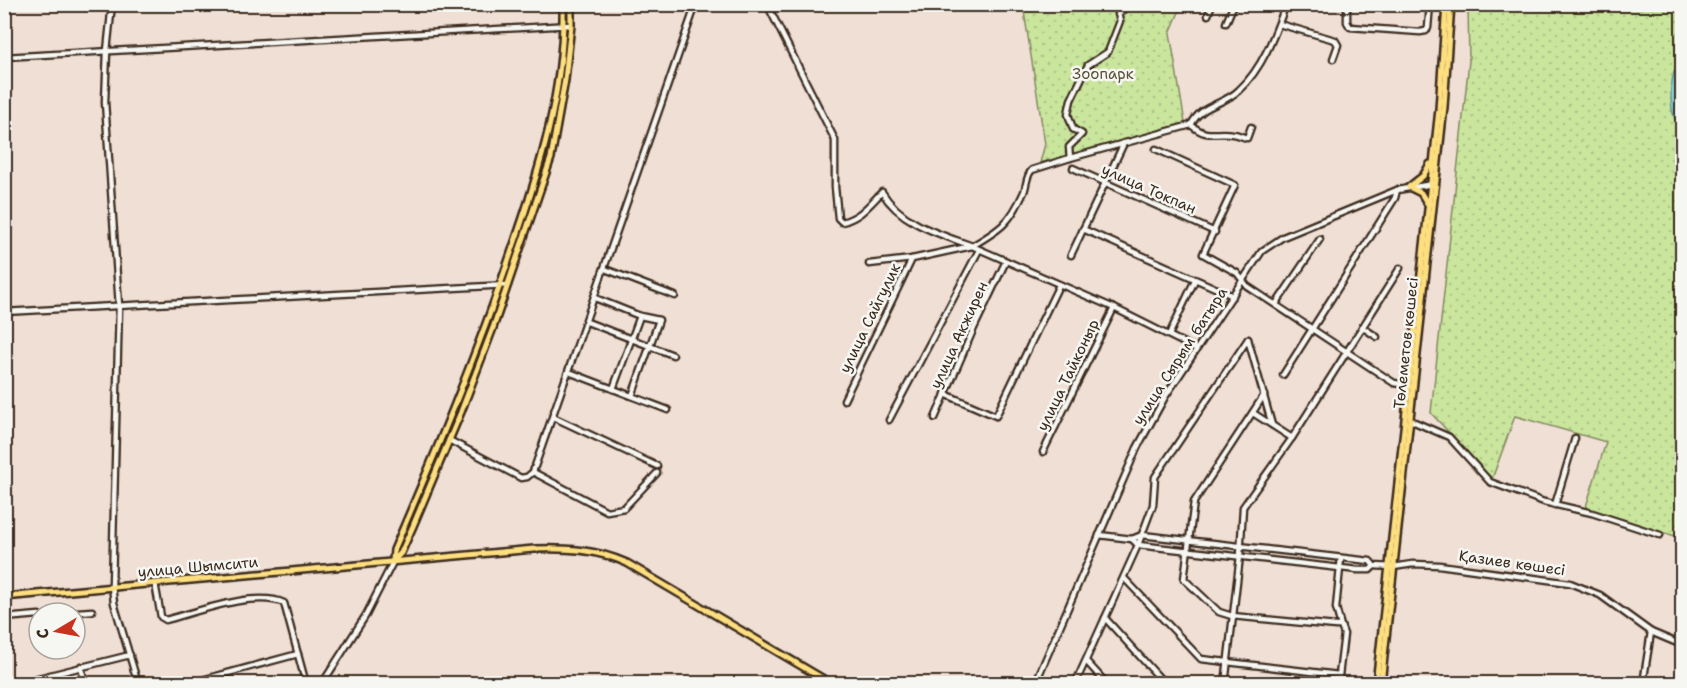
<svg xmlns="http://www.w3.org/2000/svg" width="1687" height="688" viewBox="0 0 1687 688" font-family="'Shantell Sans',sans-serif">
  <defs>
    <pattern id="park-dots" width="8" height="8" patternUnits="userSpaceOnUse" patternTransform="scale(1.5)"><rect width="8" height="8" fill="#cae69d"/><path d="M2 2h.1M6 6h.1" fill="none" stroke="#aec587" stroke-width="1.8" stroke-linecap="round"/></pattern>
    <pattern id="water-ripples" width="26" height="14" patternUnits="userSpaceOnUse" patternTransform="scale(1.5)"><rect width="26" height="14" fill="#88d8e2"/><path d="M2 4q2-2 4 0t4 0M15 11q2-2 4 0t4 0" fill="none" stroke="#76bac1"/></pattern>
  </defs>
  <rect width="100%" height="100%" fill="#efdfd5"/>
  <filter id="ink" filterUnits="userSpaceOnUse"><feTurbulence type="fractalNoise" baseFrequency=".0167" numOctaves="2"/><feDisplacementMap in="SourceGraphic" scale="12" xChannelSelector="R" yChannelSelector="G"/><feConvolveMatrix kernelMatrix="1 2 1 2 8 2 1 2 1" color-interpolation-filters="sRGB"/></filter>
  <g filter="url(#ink)">
    <g fill="url(#park-dots)" stroke="#82885e" stroke-width="1.5">
      <polygon points="1023,5 1182,5 1170,33 1185,123 1040,163 1045,144"/>
      <polygon points="1468,5 1682,5 1682,538 1585,510 1606,442 1515,416 1492,479 1431,413 1469,61"/>
    </g>
    <path fill="url(#water-ripples)" stroke="#699294" stroke-width="1.5" d="M1682,67V127C1668,119 1670,87 1674,72Z"/>
    <g fill="none" stroke-linecap="round" stroke-linejoin="round">
      <defs>
        <g id="minor">
          <polyline points="112,4 107,51 105,102 119,306 112,586 114,603 138,684"/>
          <path d="M767,4L835,140V187L838,218L842,222C861,217 869,205 882,192C901,224 940,234 972,246C1001,229 1010,223 1024,192C1027,184 1026,176 1032,170L1070,158L1191,125C1201,104 1224,105 1239,90C1263,68 1275,34 1286,4"/>
          <polyline points="1347,4 1347,22 1350,27 1420,32 1426,31 1428,28 1430,4"/>
          <polyline points="1208,15 1212,4"/>
          <polyline points="1226,23 1234,4"/>
          <polyline points="1279,24 1335,40 1338,45 1333,59"/>
          <polyline points="4,57 571,25"/>
          <path d="M1191,125C1208,139 1214,131 1233,134C1238,134 1242,137 1247,138L1251,127"/>
          <polyline points="1156,149 1235,185 1203,254 1237,273 1247,286 1394,383 1408,385"/>
          <polyline points="1070,158 1069,147 1082,134 1073,129 1068,114 1071,100 1088,65 1108,52 1120,21 1118,14 1123,10 1124,4"/>
          <polyline points="1073,168 1215,232"/>
          <polyline points="1083,229 1233,296"/>
          <polyline points="1071,255 1124,143"/>
          <polyline points="869,264 912,259"/>
          <polyline points="605,269 675,296"/>
          <polyline points="595,298 640,316 659,320 632,396"/>
          <polyline points="1276,304 1320,239"/>
          <polyline points="4,312 508,285"/>
          <polyline points="587,322 673,355"/>
          <polyline points="1362,327 1377,337"/>
          <polyline points="1169,335 1195,280"/>
          <polyline points="1248,339 1272,425"/>
          <polyline points="569,372 668,410"/>
          <polyline points="1283,375 1395,198 1397,190"/>
          <polyline points="613,389 640,316"/>
          <polyline points="945,394 996,416 1059,285"/>
          <polyline points="1264,395 1194,502 1184,579 1219,612 1232,616 1336,626 1341,626 1336,608 1341,558"/>
          <polyline points="844,400 912,259 972,246 1114,308 1196,349"/>
          <polyline points="1253,413 1292,438"/>
          <polyline points="553,417 657,466"/>
          <polyline points="935,418 974,328 1006,261"/>
          <polyline points="889,420 979,250"/>
          <polyline points="1410,420 1449,437 1490,482 1544,502 1592,513 1660,535"/>
          <polyline points="449,440 521,478 527,477 533,472 696,4"/>
          <polyline points="1043,452 1114,308"/>
          <polyline points="533,472 607,511 624,508 657,473"/>
          <polyline points="1555,505 1575,438"/>
          <polyline points="1099,535 1132,539 1142,535 1370,561 1374,566 1393,567 1413,564 1439,565 1570,583 1600,595 1651,632 1682,645"/>
          <polyline points="1132,539 1138,545 1358,570 1370,570 1374,566"/>
          <polyline points="1124,578 1201,659 1339,675"/>
          <path d="M155,583L161,617L166,620C196,612 255,590 284,603L306,684"/>
          <polyline points="63,613 92,611"/>
          <polyline points="4,618 39,615"/>
          <polyline points="1086,661 1107,684"/>
          <polyline points="81,666 85,684"/>
          <polyline points="14,684 130,655"/>
          <polyline points="187,684 298,654"/>
          <polyline points="322,684 366,615 393,562"/>
          <polyline points="1035,684 1137,448 1165,397 1262,251 1283,237 1397,190 1433,184"/>
          <polyline points="1075,684 1105,618"/>
          <polyline points="1165,684 1105,618 1138,545 1153,505 1155,477 1248,339"/>
          <polyline points="1225,684 1240,556 1243,507 1292,438 1400,268"/>
          <polyline points="1338,684 1344,634 1341,626"/>
          <polyline points="1643,684 1651,632"/>
        </g>
        <g id="major">
          <polyline points="1409,187 1423,176 1430,164"/>
          <polyline points="1409,187 1421,193 1427,203"/>
          <path d="M393,560L394,550C436,452 477,354 511,253C539,173 565,90 563,4"/>
          <polyline points="393,561 401,553 413,526 461,412 493,328 551,158 565,80 571,25 571,4"/>
          <path d="M4,597L534,549C567,548 596,549 627,563L832,684"/>
          <polyline points="1376,684 1439,109 1446,4"/>
          <polyline points="1381,684 1444,107 1451,4"/>
        </g>
      </defs>
      <use href="#minor" stroke="#3b2a1e" stroke-width="9"/>
      <use href="#major" stroke="#3b2a1e" stroke-width="10"/>
      <use href="#minor" stroke="#f6f6f2" stroke-width="4.5"/>
      <use href="#major" stroke="#fddf80" stroke-width="5"/>
    </g>
  </g>
  <g text-anchor="middle" stroke-width="5" stroke-linejoin="round" paint-order="stroke">
    <g font-size="15" fill="#585037" stroke="#f6f6f2">
      <text x="1103" y="79">Зоопарк</text>
    </g>
    <g font-size="15" fill="#3b2a1e" stroke="#f6f6f2">
      <text transform="translate(1149 189) rotate(24)" y="5">улица Токпан</text>
      <text transform="translate(870 318) rotate(-64)" y="5">улица Сайгулик</text>
      <text transform="translate(959 335) rotate(-65)" y="5">улица Акжирен</text>
      <text transform="translate(1406 343) rotate(-84)" y="5">Төлеметов көшесі</text>
      <text transform="translate(1180 356) rotate(-57)" y="5">улица Сырым батыра</text>
      <text transform="translate(1068 375) rotate(-64)" y="5">улица Тайконыр</text>
      <text transform="translate(1512 563) rotate(8)" y="5">Қазиев көшесі</text>
      <text transform="translate(198 567) rotate(-5)" y="5">улица Шымсити</text>
    </g>
  </g>
  <rect width="1687" height="688" fill="none" stroke="#f6f6f2" stroke-width="24"/>
  <rect x="12" y="12" width="1663" height="664" fill="none" stroke="#3b2a1e" stroke-width="2" filter="url(#ink)"/>
  <g transform="translate(57 631) rotate(260)"><circle r="28" fill="#f6f6f2" stroke="#aba49d" stroke-width="1.5"/>
  <path d="M0-4.5L10 22L0 15L-10 22Z" fill="#c8321e"/>
  <text y="-9" font-size="16" font-weight="bold" text-anchor="middle" fill="#3b2a1e">С</text>
  </g>
</svg>
